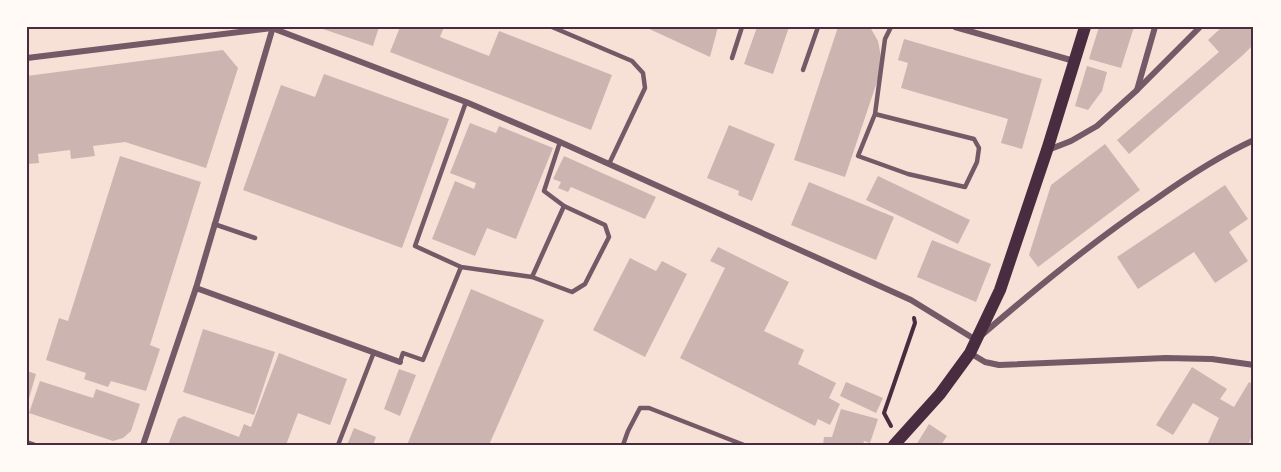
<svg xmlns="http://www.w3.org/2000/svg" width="1281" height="472" viewBox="0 0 1281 472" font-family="'Asap Condensed',sans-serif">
  <rect width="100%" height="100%" fill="#f7e1d7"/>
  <g fill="#ccb4b1">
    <polygon points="317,27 379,27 373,46"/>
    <polygon points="400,27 444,27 440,37 489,56 499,31 612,75 591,130 390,52"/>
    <polygon points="645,27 718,27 710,57"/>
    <polygon points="757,27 789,27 773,74 744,64"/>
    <polygon points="838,27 870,27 878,41 881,57 880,73 845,177 794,160"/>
    <polygon points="1099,27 1134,27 1121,68 1089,59"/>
    <polygon points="1222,27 1254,27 1254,44 1243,55 1129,154 1117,140 1219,52 1208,40"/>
    <polygon points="904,39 1042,79 1022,149 1001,143 1008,119 901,88 908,63 898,60"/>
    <polygon points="223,50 238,68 206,168 125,142 93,146 95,156 71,159 70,150 38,154 39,163 27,164 27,76"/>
    <polygon points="1087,66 1107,72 1102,91 1088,110 1075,106"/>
    <polygon points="324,74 449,119 402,248 243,190 281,85 315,97"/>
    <polygon points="470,123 496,133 499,126 553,148 516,239 487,228 475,256 432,239 455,181 474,189 476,183 450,173"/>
    <polygon points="729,125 775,144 752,201 738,195 739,191 707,178"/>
    <polygon points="1105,144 1140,190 1038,267 1029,255 1051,185"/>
    <polygon points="120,156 201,182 150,345 160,349 146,391 111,381 108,387 84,379 86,373 46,360 59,318 68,321"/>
    <polygon points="564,156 656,197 645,219 571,187 568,192 558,188 561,182 553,179"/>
    <polygon points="878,176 970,220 958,244 866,200"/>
    <polygon points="809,182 894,217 876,260 791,225"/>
    <polygon points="1225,185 1248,219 1229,232 1248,261 1215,283 1194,252 1138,289 1117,257"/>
    <polygon points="932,240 991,264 976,302 917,277"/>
    <polygon points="718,247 789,282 764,331 804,350 798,364 836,383 829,398 840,404 830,425 818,419 815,426 680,358 725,268 710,261"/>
    <polygon points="630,258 656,271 662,261 687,274 645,357 593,330"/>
    <polygon points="471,289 544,320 489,445 407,445"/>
    <polygon points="203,329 275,352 254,415 183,392"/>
    <polygon points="279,353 347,379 330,425 298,413 286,445 168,445 178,419 184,416 239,437 244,424 251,427"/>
    <polygon points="1192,367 1227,389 1220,399 1234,407 1249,382 1254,385 1254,418 1251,423 1254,425 1254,431 1248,445 1207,445 1219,418 1193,403 1173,435 1156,425"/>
    <polygon points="399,369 416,375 400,416 384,409"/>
    <polygon points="27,371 36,374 28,402 27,402"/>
    <polygon points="40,381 93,398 96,389 140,404 131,431 123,438 113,441 29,413"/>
    <polygon points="846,382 883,398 876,413 840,396"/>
    <polygon points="841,409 878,419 870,443 864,441 863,445 823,445 824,437 832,437"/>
    <polygon points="929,424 947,436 941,445 916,445"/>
    <polygon points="354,428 376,437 373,445 347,445"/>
  </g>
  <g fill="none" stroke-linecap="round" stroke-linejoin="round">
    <polyline stroke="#4a2c40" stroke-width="4" points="891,426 884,413 915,323 914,318"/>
    <g stroke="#755966" stroke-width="4.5">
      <polyline points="552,27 632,61 643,73 645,88 609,164"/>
      <polyline points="732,58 742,27"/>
      <polyline points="803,70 818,27"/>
      <polyline points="466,102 415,246 461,267 532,277 564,206 544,191 560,142"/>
      <polyline points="875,114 974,139 979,148 977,162 965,187 908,174 858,156 875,114 885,39 891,27"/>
      <polyline points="214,224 255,238"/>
      <polyline points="532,277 572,292 585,284 609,237 605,225 564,206"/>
      <polyline points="400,362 403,353 423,360 461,267"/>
      <polyline points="338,445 374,352"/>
      <polyline points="623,445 628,431 640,408 649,408 744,445"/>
    </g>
    <g stroke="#755966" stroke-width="6">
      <polyline points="955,27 1074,61"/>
      <path d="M27,58L272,28L466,102L560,142L911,300L976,340C1034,290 1092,242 1156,199C1187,177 1219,156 1254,140"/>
      <polyline points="1137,90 1155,27"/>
      <polyline points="1048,150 1071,141 1097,126 1136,91 1200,27"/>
      <polyline points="196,288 400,362"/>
      <polyline points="970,353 985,362 999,365 1166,358 1212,359 1254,365"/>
      <polyline points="27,443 33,445"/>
      <polyline points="143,445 196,288 273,27"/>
    </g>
    <polyline stroke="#4a2c40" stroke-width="12" points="894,445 940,394 970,353 1000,290 1047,150 1085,27"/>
  </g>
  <rect width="1281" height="472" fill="none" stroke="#fffaf5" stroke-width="57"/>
  <rect x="28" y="28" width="1224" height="416" fill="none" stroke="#4a2c40" stroke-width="2"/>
</svg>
